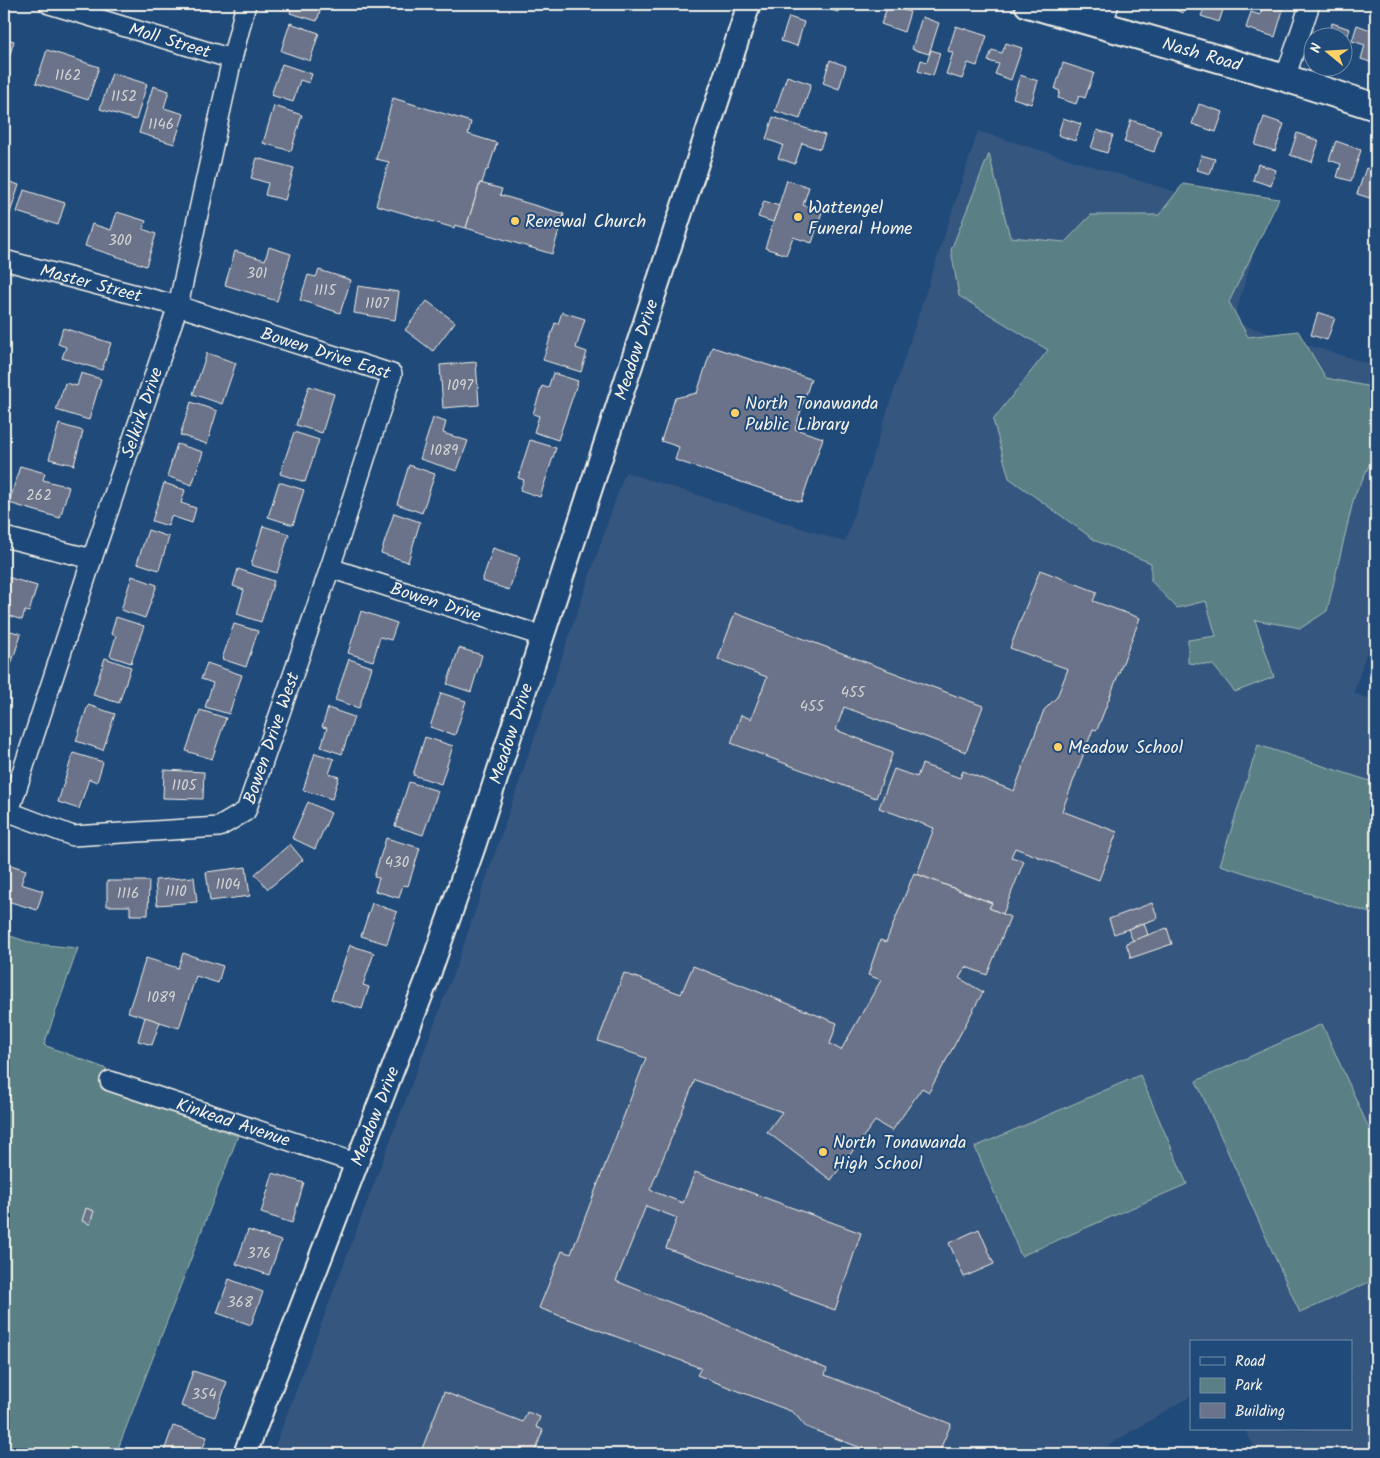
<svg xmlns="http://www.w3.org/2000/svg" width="1380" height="1458" viewBox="0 0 1380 1458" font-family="Kalam,sans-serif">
  <rect width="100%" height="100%" fill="#1f4a7a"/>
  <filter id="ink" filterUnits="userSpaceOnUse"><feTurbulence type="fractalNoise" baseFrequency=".02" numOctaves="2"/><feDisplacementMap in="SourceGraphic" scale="10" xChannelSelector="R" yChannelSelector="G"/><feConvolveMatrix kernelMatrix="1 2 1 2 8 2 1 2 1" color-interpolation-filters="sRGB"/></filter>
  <g filter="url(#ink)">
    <polygon fill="#36567f" points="978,131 1264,219 1233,322 1376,366 1376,621 1354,693 1376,701 1376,1454 1259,1454 1244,1429 1351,1429 1351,1342 1191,1342 1191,1396 1094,1454 272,1454 458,961 625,472 845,542"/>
    <g fill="#5a8085" stroke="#a7b8b6">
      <polygon points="989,154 1010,237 1065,242 1091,215 1159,215 1183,184 1279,199 1229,302 1248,337 1298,331 1326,378 1376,388 1376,451 1354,497 1327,611 1301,628 1255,620 1274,677 1235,692 1213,665 1188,663 1188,640 1216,636 1206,601 1177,608 1151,581 1151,563 1096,541 1009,478 993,420 1048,350 959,296 951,250"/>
      <polygon points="1258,745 1376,783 1376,915 1220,865"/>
      <polygon points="4,934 35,944 78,948 44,1045 107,1069 101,1088 238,1136 116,1454 4,1454"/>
      <polygon points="1322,1024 1376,1144 1376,1279 1300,1313 1196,1081"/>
      <polygon points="1140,1075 1187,1184 1021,1256 975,1147"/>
    </g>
    <g fill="#6a738a" stroke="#f4f1e8">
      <polygon points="189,4 212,4 209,11"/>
      <polygon points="293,4 322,4 317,21 290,13"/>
      <polygon points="805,4 841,4 838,12 823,8 823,10"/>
      <polygon points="1168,4 1186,4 1183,13 1167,7"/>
      <polygon points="1206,4 1225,4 1219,22 1201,16"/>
      <polygon points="1264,4 1270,4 1275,5 1274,7 1283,10 1275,37 1246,28 1251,12 1260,15"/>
      <polygon points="888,5 910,12 904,32 881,24"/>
      <polygon points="789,17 804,22 797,46 781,41"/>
      <polygon points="922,17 939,23 929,54 912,49"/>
      <polygon points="290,23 319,33 310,61 281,51"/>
      <polygon points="1332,23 1350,29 1342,53 1342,38 1328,38"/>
      <polygon points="1357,25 1376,32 1376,64 1361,59 1365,45 1352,41"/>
      <polygon points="956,26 987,36 977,66 968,63 962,79 946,74 953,53 948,51"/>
      <polygon points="4,38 14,41 5,71 4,71"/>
      <polygon points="1006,43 1022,48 1011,80 995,74 999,64 988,61 992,50 1002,53"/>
      <polygon points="47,50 99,67 88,100 36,83"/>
      <polygon points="931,50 940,53 933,76 918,71 921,60 927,62"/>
      <polygon points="830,60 846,66 839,89 823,83"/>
      <polygon points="1063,63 1094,73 1085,98 1079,96 1076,104 1058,98 1060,91 1055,89"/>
      <polygon points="282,64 312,74 309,83 300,80 293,102 271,95"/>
      <polygon points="112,73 147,84 136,120 100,109"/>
      <polygon points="1020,75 1038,81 1031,104 1013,98"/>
      <polygon points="787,76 811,84 800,119 775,111"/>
      <polygon points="153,86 169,91 164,108 184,114 174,144 139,133"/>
      <polygon points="393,98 471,122 468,134 497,143 488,170 486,170 482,183 480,183 466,228 455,225 454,228 376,205 389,162 376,159"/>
      <polygon points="1199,104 1223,112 1216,132 1192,124"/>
      <polygon points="274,106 302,115 291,151 263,143"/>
      <polygon points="773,117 825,135 820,149 802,143 795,164 778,158 783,145 766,139"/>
      <polygon points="1264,117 1284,124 1275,151 1255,145"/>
      <polygon points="1063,118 1081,124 1075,141 1058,135"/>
      <polygon points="1131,120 1161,130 1154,152 1124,142"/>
      <polygon points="1097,130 1113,135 1107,153 1091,148"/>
      <polygon points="1297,133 1319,141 1312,162 1290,155"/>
      <polygon points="1336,141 1361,150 1351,181 1337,177 1341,164 1329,160"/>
      <polygon points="1201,155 1215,159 1210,174 1197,170"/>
      <polygon points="257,158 294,168 285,200 265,195 268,183 251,178"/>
      <polygon points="1258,164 1276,170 1271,186 1253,180"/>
      <polygon points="1366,168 1376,172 1376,200 1357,194"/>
      <polygon points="4,180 19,185 10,213 4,211"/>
      <polygon points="787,180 809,187 803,205 822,212 812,243 793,237 786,255 765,248"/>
      <polygon points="480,183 502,189 500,195 564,214 552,254 466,228"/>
      <polygon points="24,190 65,203 58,225 17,212"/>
      <polygon points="764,201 779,206 773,222 758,217"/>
      <polygon points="117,212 146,221 143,229 156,234 146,266 85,246 92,224 111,230"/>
      <polygon points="269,247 291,254 277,301 225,285 235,251 265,260"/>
      <polygon points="319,270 351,280 340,313 300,300 308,275 316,277"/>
      <polygon points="358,286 399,292 395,320 354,313"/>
      <polygon points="427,301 455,322 433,351 405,330"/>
      <polygon points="562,312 585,319 576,348 587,352 581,372 543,360 555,323 558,324"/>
      <polygon points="1318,312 1335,318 1327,340 1311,335"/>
      <polygon points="63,328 111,343 102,370 62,358 66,347 58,344"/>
      <polygon points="712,347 811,379 795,429 823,438 801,502 675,460 679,447 661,441 675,398 697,393"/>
      <polygon points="207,353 236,363 222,404 193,394"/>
      <polygon points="476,362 479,405 443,408 440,365"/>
      <polygon points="81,373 101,379 89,420 56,410 65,383 77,386"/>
      <polygon points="553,373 578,381 558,440 534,432 539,416 533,414 542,386 548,388"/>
      <polygon points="309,386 334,394 322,433 296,425"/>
      <polygon points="191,402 217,411 207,444 180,435"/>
      <polygon points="433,418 446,422 443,433 468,441 457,471 420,459"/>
      <polygon points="59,424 83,431 74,465 49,459"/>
      <polygon points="294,432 319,440 305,482 280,474"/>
      <polygon points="530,440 556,448 540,497 520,490 524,480 518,478"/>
      <polygon points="177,444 203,452 192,485 167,476"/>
      <polygon points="409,465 435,474 422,513 397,504"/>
      <polygon points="20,466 45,473 43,480 69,487 60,518 9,503"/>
      <polygon points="279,482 304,490 293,525 268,517"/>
      <polygon points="164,483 185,490 181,503 196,508 192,523 171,516 168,526 152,521"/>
      <polygon points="394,513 420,522 408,562 381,553"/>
      <polygon points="263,526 289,534 277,573 251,565"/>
      <polygon points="148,530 169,537 159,570 137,563"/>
      <polygon points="493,548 520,557 509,590 482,581"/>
      <polygon points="238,569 274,581 261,622 237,614 244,590 233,586"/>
      <polygon points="1040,570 1097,592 1093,601 1140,618 1097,730 1093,729 1062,811 1117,832 1099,880 1015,848 1011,857 1024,861 1003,914 989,908 992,903 917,874 934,828 879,808 894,769 917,777 922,764 960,778 963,771 1014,791 1044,710 1057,697 1068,669 1010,648"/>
      <polygon points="4,576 37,586 29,612 25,611 22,620 4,614 4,608 7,599 4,598"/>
      <polygon points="132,576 157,585 145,618 121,610"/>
      <polygon points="361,611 397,623 391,640 380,637 373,661 348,653"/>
      <polygon points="735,613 983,706 966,752 844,707 836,730 893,752 876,798 731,743 741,715 751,719 767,677 718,659"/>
      <polygon points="116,617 144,626 131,663 110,656 116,636 111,634"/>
      <polygon points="234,624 258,631 246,667 222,659"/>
      <polygon points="4,629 21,634 9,671 4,669"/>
      <polygon points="459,648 482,655 471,692 447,684"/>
      <polygon points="105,658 131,667 119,703 93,695"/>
      <polygon points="349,659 372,667 359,708 335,700"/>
      <polygon points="207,663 242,675 229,714 205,707 213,683 201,679"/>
      <polygon points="441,693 466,701 455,735 430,727"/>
      <polygon points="88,705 115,714 103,750 76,741"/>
      <polygon points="328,708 354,717 342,754 321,747 327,728 322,727"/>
      <polygon points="200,710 226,718 212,759 186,751"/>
      <polygon points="425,737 453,746 441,784 413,775"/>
      <polygon points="73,753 103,762 97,782 89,779 79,809 58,802"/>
      <polygon points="315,753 334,759 329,774 339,777 332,799 303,790"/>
      <polygon points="164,770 204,772 203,799 163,798"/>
      <polygon points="409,782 438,791 423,835 395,826"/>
      <polygon points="308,802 331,813 315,849 292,838"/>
      <polygon points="386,838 420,848 408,886 403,885 399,898 375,891 379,878 374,877"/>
      <polygon points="290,844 303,860 268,889 255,874"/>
      <polygon points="5,863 26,870 21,884 43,891 37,910 4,900 4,868"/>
      <polygon points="246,867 250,896 210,901 206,872"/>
      <polygon points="914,873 992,903 989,908 1010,917 987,975 966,967 959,978 983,992 929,1092 922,1088 892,1131 875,1121 831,1180 767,1132 782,1112 695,1080 650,1190 683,1203 695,1172 861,1233 835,1310 666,1248 677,1218 646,1206 616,1281 717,1321 827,1369 825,1375 951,1424 938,1454 877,1454 806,1427 793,1412 697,1375 701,1368 539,1308 562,1251 571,1254 646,1058 598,1041 624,973 681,994 693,966 837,1023 830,1044 841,1050 881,980 868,975 880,940 886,942"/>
      <polygon points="194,877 197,902 157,905 155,880"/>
      <polygon points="107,881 149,881 148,915 130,915 130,906 107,906"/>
      <polygon points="372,903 397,912 387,944 361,936"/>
      <polygon points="1152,903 1158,918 1114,934 1109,919"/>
      <polygon points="1144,923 1148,935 1133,941 1128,929"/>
      <polygon points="1167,928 1172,944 1131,958 1126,943"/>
      <polygon points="350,945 374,953 363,985 369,987 362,1009 331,999"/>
      <polygon points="183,953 223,966 218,983 196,976 179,1028 128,1012 146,958 178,968"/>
      <polygon points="145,1017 160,1022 152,1045 138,1041"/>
      <polygon points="273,1173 304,1183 292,1223 261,1213"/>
      <polygon points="86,1208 94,1211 90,1224 82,1221"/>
      <polygon points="979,1229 994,1264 964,1277 949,1243"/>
      <polygon points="248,1230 281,1241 269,1275 236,1264"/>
      <polygon points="229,1279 263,1292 251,1325 217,1313"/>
      <polygon points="193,1371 227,1382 215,1417 181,1406"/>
      <polygon points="444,1392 523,1422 527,1412 540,1417 536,1427 543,1430 534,1454 420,1454"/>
      <polygon points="173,1426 207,1437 201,1454 163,1454"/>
    </g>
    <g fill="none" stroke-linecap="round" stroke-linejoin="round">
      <defs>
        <g id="minor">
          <path id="s1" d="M49,4L232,59"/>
          <polyline points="1102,26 1109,4"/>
          <polyline points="1285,78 1310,4"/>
          <path id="s2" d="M4,260L178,306L392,374L330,568L246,811L219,827L73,836L4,810"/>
          <polyline points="4,537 92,559"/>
          <path id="s3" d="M330,568L542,636"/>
          <path id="s4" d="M9,812L92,559L178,306L232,59L246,4"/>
          <path id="s5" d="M110,1081L356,1163"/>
        </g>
        <g id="tertiary">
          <path id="s6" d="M245,1454L427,980L474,846L749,4"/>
        </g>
        <g id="secondary">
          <path id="s7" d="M1028,4L1285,78L1376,107"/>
        </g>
      </defs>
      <use href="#minor" stroke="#f4f1e8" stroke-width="22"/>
      <use href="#tertiary" stroke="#f4f1e8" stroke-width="26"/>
      <use href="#secondary" stroke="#f4f1e8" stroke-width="30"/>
      <use href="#minor" stroke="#1f4a7a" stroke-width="19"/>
      <use href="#tertiary" stroke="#1f4a7a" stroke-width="22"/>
      <use href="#secondary" stroke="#1f4a7a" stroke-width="26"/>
    </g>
  </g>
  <g fill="#ffd166" stroke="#1f4a7a" stroke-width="2">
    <circle cx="798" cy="217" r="5"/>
    <circle cx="515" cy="221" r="5"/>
    <circle cx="735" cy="413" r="5"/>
    <circle cx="1058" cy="747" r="5"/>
    <circle cx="823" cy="1152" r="5"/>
  </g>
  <g text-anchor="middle" stroke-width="4" stroke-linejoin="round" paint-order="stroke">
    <g font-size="15" fill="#d2d2d0">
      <text x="68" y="80">1162</text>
      <text x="124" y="101">1152</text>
      <text x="161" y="129">1146</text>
      <text x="120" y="245">300</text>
      <text x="257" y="278">301</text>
      <text x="325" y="295">1115</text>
      <text x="377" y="308">1107</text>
      <text x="460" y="390">1097</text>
      <text x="444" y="455">1089</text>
      <text x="39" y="500">262</text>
      <text x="853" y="697">455</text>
      <text x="812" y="711">455</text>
      <text x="184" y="790">1105</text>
      <text x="397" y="867">430</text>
      <text x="228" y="889">1104</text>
      <text x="176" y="896">1110</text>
      <text x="128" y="898">1116</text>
      <text x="161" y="1002">1089</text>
      <text x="259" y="1258">376</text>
      <text x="240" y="1307">368</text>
      <text x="204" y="1399">354</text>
    </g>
    <g font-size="18" fill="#f4f1e8" stroke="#1f4a7a">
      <text dy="6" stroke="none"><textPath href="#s1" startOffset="126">Moll Street</textPath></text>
      <text dy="6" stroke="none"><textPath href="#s7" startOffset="181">Nash Road</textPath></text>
      <text dy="6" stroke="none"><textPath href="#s2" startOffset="90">Master Street</textPath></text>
      <text dy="6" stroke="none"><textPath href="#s6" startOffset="1172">Meadow Drive</textPath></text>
      <text dy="6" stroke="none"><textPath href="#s2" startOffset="335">Bowen Drive East</textPath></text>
      <text dy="6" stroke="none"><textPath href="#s4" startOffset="421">Selkirk Drive</textPath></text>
      <text dy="6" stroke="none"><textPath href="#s3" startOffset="111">Bowen Drive</textPath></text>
      <text dy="6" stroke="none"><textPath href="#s6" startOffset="768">Meadow Drive</textPath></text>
      <text transform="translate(271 738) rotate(-71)" y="6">Bowen Drive West</text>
      <text dy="6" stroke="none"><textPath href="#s6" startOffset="362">Meadow Drive</textPath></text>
      <text dy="6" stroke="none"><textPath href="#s5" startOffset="130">Kinkead Avenue</textPath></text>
    </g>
    <g font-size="18" fill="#f4f1e8" stroke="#1f4a7a" text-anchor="start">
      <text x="808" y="213">Wattengel<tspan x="808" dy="21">Funeral Home</tspan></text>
      <text x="525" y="227">Renewal Church</text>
      <text x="745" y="409">North Tonawanda<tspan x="745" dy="21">Public Library</tspan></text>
      <text x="1068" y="753">Meadow School</text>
      <text x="833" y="1148">North Tonawanda<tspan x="833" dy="21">High School</tspan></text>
    </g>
  </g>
  <rect width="1380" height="1458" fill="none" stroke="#1f4a7a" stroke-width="20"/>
  <rect x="10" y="10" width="1360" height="1438" fill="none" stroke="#f4f1e8" stroke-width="2" filter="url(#ink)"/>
  <rect x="1190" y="1340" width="162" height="90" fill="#1f4a7a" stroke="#748da6"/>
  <rect x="1200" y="1357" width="25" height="8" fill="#1f4a7a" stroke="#748da6"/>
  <text x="1235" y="1366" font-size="15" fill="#f4f1e8">Road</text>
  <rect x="1200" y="1378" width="25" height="15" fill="#5a8085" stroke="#748da6"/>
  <text x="1235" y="1390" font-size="15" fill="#f4f1e8">Park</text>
  <rect x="1200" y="1403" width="25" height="15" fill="#6a738a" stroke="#748da6"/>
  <text x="1235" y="1416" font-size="15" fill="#f4f1e8">Building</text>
  <g transform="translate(1328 52) rotate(288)"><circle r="24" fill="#1f4a7a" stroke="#748da6"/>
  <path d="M0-4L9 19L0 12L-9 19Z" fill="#ffd166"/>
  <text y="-8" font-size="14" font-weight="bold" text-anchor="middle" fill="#f4f1e8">N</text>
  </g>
</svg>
